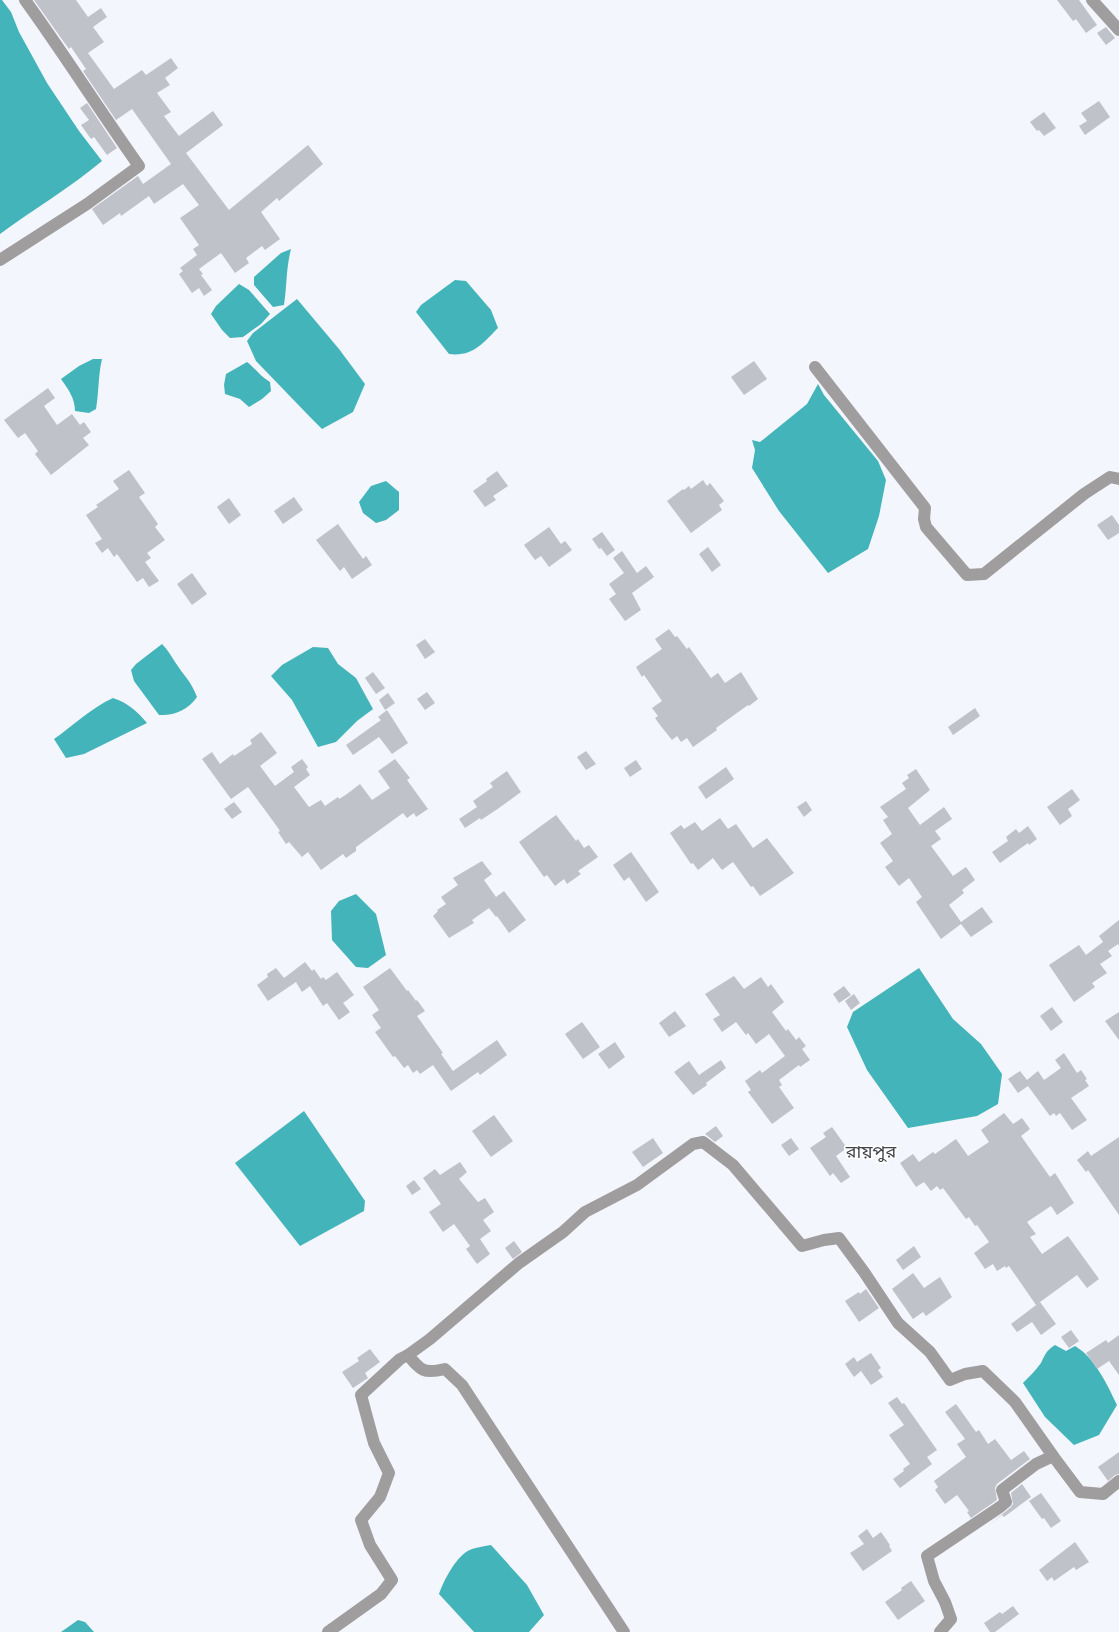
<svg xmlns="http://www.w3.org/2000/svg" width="1119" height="1632" viewBox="0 0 1119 1632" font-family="Jost,'Noto Sans Bengali',sans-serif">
  <rect width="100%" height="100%" fill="#f3f6fc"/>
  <g fill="#43b4b9">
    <path d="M0,0H2L11,12L19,32L47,83L79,131L102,161C70,188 34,209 0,234Z"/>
    <path d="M291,249C286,268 287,286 284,305L273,307L254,285V277L281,253Z"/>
    <path d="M455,280L466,281L491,310L498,328C483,343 473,357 449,354L416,312L421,305Z"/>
    <polygon points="239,284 249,290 270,314 261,324 243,337 230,338 222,330 211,314 216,306"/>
    <polygon points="297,299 339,349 365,384 353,412 322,429 311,418 256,361 247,341 253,333"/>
    <path d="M93,359H102C98,376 99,392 96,409L89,413L75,411C75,398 68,389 61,379L79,366Z"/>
    <path d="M247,362C256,369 260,376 270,382L271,391L262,399L249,407L240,399L225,394L224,385L226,374Z"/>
    <polygon points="818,384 824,395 878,461 886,480 879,516 868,549 828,573 779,511 752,468 755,450 752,440 760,442 807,404"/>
    <polygon points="386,481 399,492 399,510 386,520 376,523 363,513 359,502 371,486"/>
    <path d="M162,644C168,650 171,656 175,662C184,676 191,681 197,697C188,710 174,716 159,715L134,681L131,670L136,664Z"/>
    <polygon points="313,647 328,648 338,664 356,678 373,709 357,721 336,742 318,747 292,700 271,676 282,665"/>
    <path d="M113,698C128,703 137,711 147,723L84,754L66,758L54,739C74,725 91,708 113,698Z"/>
    <polygon points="356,894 376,914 386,955 368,968 356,967 332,940 331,911 339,901"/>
    <polygon points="919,968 953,1019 981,1044 1002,1074 998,1104 977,1116 908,1128 867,1070 847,1027 853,1012"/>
    <polygon points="304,1111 365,1201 364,1211 300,1246 235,1163"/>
    <path d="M1055,1345L1066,1351L1075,1346C1095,1358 1107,1384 1117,1405L1099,1435L1074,1445L1045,1417L1023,1383C1029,1377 1036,1370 1041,1363C1046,1353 1046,1351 1055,1345Z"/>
    <path d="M491,1545L527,1585L544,1615L529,1632H474L439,1594C444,1580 457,1554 472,1549C478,1547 485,1546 491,1545Z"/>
    <polygon points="78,1620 85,1622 94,1632 61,1632"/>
  </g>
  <g fill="#bfc2c9">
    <polygon points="34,0 76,0 88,17 101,8 107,17 93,27 104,42 88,53 114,89 142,70 146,75 171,58 178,68 165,78 170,85 157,93 171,112 164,116 179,136 213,111 223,125 186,153 229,210 308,145 323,164 279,201 277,198 261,212 280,239 265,250 262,246 246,258 249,263 235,273 221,253 199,269 203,274 201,275 212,290 204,296 199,288 192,293 179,274 183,271 180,268 197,255 193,249 199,245 180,218 199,205 183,184 154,204 149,196 121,216 120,213 103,225 92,209 138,176 143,184 171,164 132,109 116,120 83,71 86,69 71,47 69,49 61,38"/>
    <polygon points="1057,0 1079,0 1097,25 1086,33 1076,19 1073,21"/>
    <polygon points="1106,27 1115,38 1106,45 1097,33"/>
    <polygon points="1099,101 1110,117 1085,135 1079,126 1087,121 1081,113"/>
    <polygon points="87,103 117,148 107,155 94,137 91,139 81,125 89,120 80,108"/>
    <polygon points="1044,112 1056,128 1044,136 1039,130 1037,131 1030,122"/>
    <polygon points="754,361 767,379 744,395 731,377"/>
    <polygon points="48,388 55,398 44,406 57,425 72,414 80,425 84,422 91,432 83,438 89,445 51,475 35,454 38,451 25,433 18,438 4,420"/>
    <polygon points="129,470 145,493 139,497 158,524 155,527 165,540 147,553 151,558 145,562 159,581 149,587 143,578 137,582 117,554 114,557 108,548 102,553 95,543 102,539 86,515 98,507 96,505 119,489 113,481"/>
    <polygon points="497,471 508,486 493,496 496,500 485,507 473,491 487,481 486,479"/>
    <polygon points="703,480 707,486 710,483 724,501 719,505 722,510 691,533 667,501 683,489 684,490 689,486 691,489"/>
    <polygon points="294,497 303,510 283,524 274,511"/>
    <polygon points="229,498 241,515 229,524 217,507"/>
    <polygon points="1112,515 1119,525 1119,533 1108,540 1097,525"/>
    <polygon points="338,524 363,559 366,556 372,565 352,579 344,567 340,571 316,540"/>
    <polygon points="549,527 561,544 565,541 572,550 549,567 541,556 535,560 524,545"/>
    <polygon points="602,532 615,550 607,556 601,548 599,549 592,539"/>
    <polygon points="708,547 721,565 712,572 699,554"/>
    <polygon points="622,551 637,573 646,566 654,577 632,593 641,610 625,621 609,599 616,594 609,584 624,573 613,558"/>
    <polygon points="192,573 207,594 192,605 177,584"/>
    <polygon points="669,629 675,637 677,636 687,649 689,647 711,678 718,673 725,683 741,672 758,699 749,706 748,705 716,728 717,730 693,747 687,738 681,742 677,736 672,740 660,725 655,718 658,716 652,708 662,701 644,675 642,677 636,667 662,649 655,639"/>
    <polygon points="425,639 435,652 425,659 416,645"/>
    <polygon points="373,672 385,688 376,694 365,678"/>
    <polygon points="427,692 435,703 425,710 417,699"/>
    <polygon points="388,693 395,703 385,710 379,700"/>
    <polygon points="975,708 980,716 953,735 948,727"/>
    <polygon points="387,710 408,743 392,754 379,737 353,755 346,745 381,720 378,717"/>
    <polygon points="261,732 277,753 260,766 275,786 294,772 291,767 302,759 308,767 306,769 310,775 294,787 309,807 321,800 325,806 338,797 339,799 347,794 360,784 372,800 390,788 378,771 395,759 410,778 407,780 428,809 416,817 414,813 407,818 403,813 356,847 356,851 346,858 343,854 321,870 308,852 302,857 289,842 286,844 278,832 280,831 273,821 248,787 231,799 202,759 212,752 220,764 233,754 234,756 252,744 250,740"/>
    <polygon points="586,751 596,764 586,770 577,757"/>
    <polygon points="636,760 642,769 630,777 624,768"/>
    <polygon points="726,767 734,779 706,799 698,787"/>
    <polygon points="916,769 930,790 908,808 920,825 944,807 952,819 935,831 941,839 931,846 953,876 966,867 975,880 962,890 964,893 949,905 961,922 982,907 993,922 971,937 961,924 941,939 916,902 922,897 909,878 899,886 885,867 893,861 880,843 892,834 883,820 888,817 880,807 906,789 902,783 909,778 907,775"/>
    <polygon points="507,771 521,792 499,808 481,820 480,818 465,828 459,819 477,807 473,801 493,787 490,783"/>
    <polygon points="1072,789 1080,800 1068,809 1072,816 1060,825 1047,807"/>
    <polygon points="806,801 812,810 804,817 797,807"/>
    <polygon points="234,802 242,812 232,819 224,809"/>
    <polygon points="556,815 576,841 578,839 584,848 589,845 598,857 578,871 581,874 567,884 564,879 555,886 547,875 544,877 519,842"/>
    <polygon points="720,818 728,829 736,824 753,848 767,838 794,873 760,896 753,886 751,887 733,862 722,870 713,858 698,870 693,863 691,864 670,833 681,825 684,829 695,822 702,831"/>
    <polygon points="1028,826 1037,839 1029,845 1028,843 1000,863 992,852 1008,841 1006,837 1016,829 1019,833"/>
    <polygon points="631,852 659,892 646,902 629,877 624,881 613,865"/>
    <polygon points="482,861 492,874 484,880 496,897 504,891 526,920 509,933 497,916 496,917 489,908 472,920 474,923 449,938 433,916 438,911 437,910 446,904 441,897 458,885 453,878"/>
    <polygon points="1119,920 1119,946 1118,944 1108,951 1112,956 1100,964 1107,973 1092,983 1095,987 1074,1002 1049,965 1079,945 1086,955 1103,942 1099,936"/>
    <polygon points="305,962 312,971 314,969 321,979 323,977 326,980 337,972 354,995 343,1003 350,1012 339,1020 327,1003 323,1006 310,986 302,992 296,982 268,1001 257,985 268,977 267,974 276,968 284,978"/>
    <polygon points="390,968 407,991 408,990 416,1001 417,1000 425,1011 417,1016 443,1053 441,1054 453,1071 497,1040 507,1055 480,1075 478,1072 451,1091 433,1065 420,1074 417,1070 413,1073 408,1065 404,1068 395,1056 393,1057 375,1032 381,1028 372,1015 379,1010 363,987"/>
    <polygon points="734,976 744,989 761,977 768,987 771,984 784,1002 772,1012 786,1031 788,1029 796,1040 799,1037 806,1046 802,1049 810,1060 800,1067 799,1065 779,1080 782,1085 779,1087 794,1108 772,1124 748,1092 751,1090 745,1081 760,1070 762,1073 785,1056 769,1034 756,1044 748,1033 746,1035 736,1022 722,1032 713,1019 720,1015 705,994"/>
    <polygon points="844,986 851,995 839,1003 833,994"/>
    <polygon points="854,994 860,1003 851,1010 845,1001"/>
    <polygon points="1052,1007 1063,1022 1051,1031 1040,1016"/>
    <polygon points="675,1011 686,1026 669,1037 659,1023"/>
    <polygon points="1119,1012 1119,1040 1105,1021"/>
    <polygon points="582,1022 600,1047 583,1059 565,1034"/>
    <polygon points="615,1042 625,1057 609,1069 598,1054"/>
    <polygon points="1064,1053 1077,1073 1081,1070 1087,1079 1085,1080 1089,1086 1071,1098 1087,1120 1072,1130 1060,1113 1056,1116 1054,1113 1050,1116 1028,1086 1018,1093 1008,1079 1020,1071 1027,1080 1038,1071 1044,1080 1061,1068 1055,1060"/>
    <polygon points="721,1060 726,1068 706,1083 707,1085 693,1095 674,1072 689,1061 699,1075"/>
    <polygon points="1004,1113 1013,1124 1022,1118 1030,1129 1021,1136 1050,1177 1055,1173 1074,1203 1057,1215 1051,1206 1027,1222 1036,1234 1030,1237 1042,1254 1068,1236 1099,1279 1087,1288 1077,1275 1036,1305 1009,1266 1006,1268 1005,1266 997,1271 993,1264 985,1269 974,1253 989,1242 977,1225 975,1226 969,1217 966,1219 943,1188 940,1190 937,1186 931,1191 924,1182 916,1187 900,1163 913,1154 919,1162 933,1152 935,1154 956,1139 968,1156 989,1142 981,1130"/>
    <polygon points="494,1115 513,1141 491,1157 472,1131"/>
    <polygon points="716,1126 723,1136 715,1142 705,1134"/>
    <polygon points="832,1127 847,1148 836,1156 850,1177 841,1183 833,1173 830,1176 810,1148 826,1137 823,1133"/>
    <polygon points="1119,1137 1119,1215 1088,1170 1086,1172 1077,1160 1088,1151 1091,1156"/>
    <polygon points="653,1138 663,1153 643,1167 632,1152"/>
    <polygon points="791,1138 799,1149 789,1156 781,1145"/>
    <polygon points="460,1162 467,1172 459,1179 478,1202 485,1198 494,1212 483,1220 491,1231 480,1239 490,1254 477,1264 466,1249 470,1246 454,1224 443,1232 429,1212 441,1204 423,1178 435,1169 440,1175"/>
    <polygon points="414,1180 421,1189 412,1195 406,1186"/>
    <polygon points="514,1241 522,1252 513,1259 505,1248"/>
    <polygon points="914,1246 921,1257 903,1270 896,1260"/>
    <polygon points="913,1273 924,1288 940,1277 952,1297 926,1316 923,1312 913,1319 892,1289"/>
    <polygon points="866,1289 879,1308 859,1322 845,1301 859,1292 860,1294"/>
    <polygon points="1040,1302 1056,1324 1041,1335 1032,1322 1017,1332 1011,1324"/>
    <polygon points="1071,1330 1079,1341 1069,1348 1061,1337"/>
    <polygon points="1119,1335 1119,1375 1109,1361 1097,1369 1086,1353 1106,1340 1108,1343"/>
    <polygon points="370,1349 380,1362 365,1373 368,1378 353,1388 342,1372 359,1361 357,1358"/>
    <polygon points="871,1353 881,1368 878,1370 883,1377 871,1385 861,1371 854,1377 845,1364 854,1357 857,1362"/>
    <polygon points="897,1397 902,1404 904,1403 937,1450 927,1457 932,1464 900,1488 893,1479 904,1471 903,1469 910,1464 889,1435 904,1425 888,1403"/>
    <polygon points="956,1404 976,1432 979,1430 988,1444 995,1439 1011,1460 1024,1451 1030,1459 997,1484 995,1488 997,1500 971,1518 967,1512 969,1511 957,1495 945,1504 935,1490 938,1487 934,1481 966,1457 957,1444 965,1439 945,1412"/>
    <polygon points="1119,1452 1119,1474 1115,1475 1108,1481 1098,1467"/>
    <polygon points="1022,1484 1031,1497 1004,1517 1002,1515 988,1526 1011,1507 1013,1504 1011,1493"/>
    <polygon points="1041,1493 1061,1521 1051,1528 1044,1518 1042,1519 1029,1501"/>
    <polygon points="867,1529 873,1538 881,1532 890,1545 889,1546 892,1551 863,1571 850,1553 864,1544 858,1536"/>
    <polygon points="1075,1542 1089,1562 1076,1570 1074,1567 1054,1581 1052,1577 1047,1581 1039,1570"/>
    <polygon points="911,1581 925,1601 898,1620 885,1602 902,1590 901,1588"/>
    <polygon points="1013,1606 1019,1614 995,1632 990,1632 984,1623 1000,1612 1002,1614"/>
  </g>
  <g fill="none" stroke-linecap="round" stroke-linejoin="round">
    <g stroke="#a09d9e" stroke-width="12">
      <polyline points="1092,0 1119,30"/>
      <path d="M0,260L87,204L139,166C100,111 64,54 25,0"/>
      <polyline points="815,367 925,508 924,519 926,527 967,575 984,574 1084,494 1110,477 1119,479"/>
      <polyline points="328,1632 381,1594 392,1580 370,1545 361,1520 380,1497 389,1473 374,1443 361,1395 400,1359 408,1355"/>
      <path d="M624,1632L462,1385L445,1369C424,1374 421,1371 408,1355L430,1339L519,1263L563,1232L585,1212L637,1185L693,1144L703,1142L733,1165L802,1246L824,1240L839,1238L864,1272L898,1323L930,1352L950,1380L965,1374L983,1371L1015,1402L1053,1456"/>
      <polyline points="940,1632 951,1619 945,1602 934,1581 927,1556 1000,1507 1006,1502 1002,1490 1036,1464 1053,1456 1080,1492 1103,1494 1119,1481"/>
    </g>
  </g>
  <g text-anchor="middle" stroke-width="3.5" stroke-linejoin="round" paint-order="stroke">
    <g font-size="18" fill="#43454a" stroke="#fff">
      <text x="871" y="1158">রায়পুর</text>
    </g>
  </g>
</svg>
